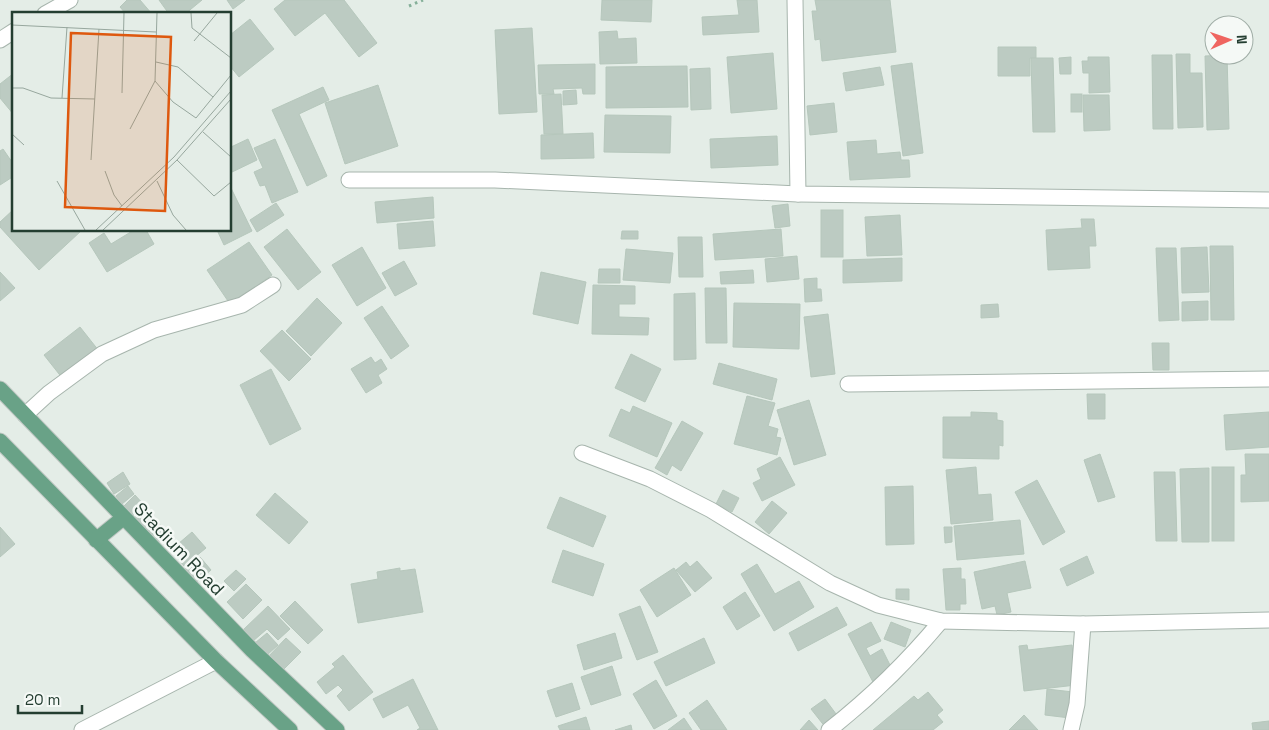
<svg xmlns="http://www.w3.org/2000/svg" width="1269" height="730" viewBox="0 0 1269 730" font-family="'Space Grotesk',sans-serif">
  <rect width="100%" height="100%" fill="#e4ede7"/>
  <g fill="#bccbc2" stroke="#b6c7bc">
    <polygon points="127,0 140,0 152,14 126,14 120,7"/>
    <polygon points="159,0 202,0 185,14 169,14"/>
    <polygon points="227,0 245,0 233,9"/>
    <polygon points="285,0 344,0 377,43 359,57 325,13 295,36 274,9"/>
    <polygon points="602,0 652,0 651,22 601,20"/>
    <polygon points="737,0 757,0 759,32 703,35 702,17 739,15"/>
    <polygon points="815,0 890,0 896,52 822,61 820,39 815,40 812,11 817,11"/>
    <polygon points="250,19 274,49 239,77 230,66 230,35"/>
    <polygon points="532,28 537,112 499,114 495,30"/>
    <polygon points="617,31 618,39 636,38 637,63 600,64 599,32"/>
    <polygon points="998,47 1036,47 1036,58 1030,58 1030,76 998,76"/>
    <polygon points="773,53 777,109 731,113 727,57"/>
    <polygon points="1176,54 1190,54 1190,73 1202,73 1203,127 1178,128"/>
    <polygon points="1152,55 1172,55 1173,129 1153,129"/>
    <polygon points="1227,55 1229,129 1207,130 1205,56"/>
    <polygon points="1071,57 1071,74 1060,74 1059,58"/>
    <polygon points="1088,57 1109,57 1110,92 1089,93 1089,73 1083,73 1082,61 1088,61"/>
    <polygon points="1031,58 1053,58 1055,132 1033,132"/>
    <polygon points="912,63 923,153 903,156 891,66"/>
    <polygon points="595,64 595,94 583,94 582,88 553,89 554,94 539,94 538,65"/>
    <polygon points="687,66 688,107 606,108 606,67"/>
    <polygon points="880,67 884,85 846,91 843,73"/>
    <polygon points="710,68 711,109 691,110 690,69"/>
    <polygon points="14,73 14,115 0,98 0,84"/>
    <polygon points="378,85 398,146 345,164 325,103"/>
    <polygon points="323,87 329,100 299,114 327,176 307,186 272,110"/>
    <polygon points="576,90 577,104 563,105 563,91"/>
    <polygon points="561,94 563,134 544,134 542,95"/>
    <rect x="1071" y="94" width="11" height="18"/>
    <polygon points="1083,95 1109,95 1110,130 1084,131"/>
    <polygon points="834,103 837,132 810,135 807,106"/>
    <polygon points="605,115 671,116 670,153 604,152"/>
    <polygon points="593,133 594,158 541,159 541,135"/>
    <polygon points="777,136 778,165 711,168 710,139"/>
    <polygon points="248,139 257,160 230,173 230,144 231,147"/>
    <polygon points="275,139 298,192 272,203 265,185 260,186 254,172 263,168 254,148"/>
    <polygon points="876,140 877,154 900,152 901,160 909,160 910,177 850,180 847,142"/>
    <polygon points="3,149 14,165 14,176 0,185 0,151"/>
    <polygon points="230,186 252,231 224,245 217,230 230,230"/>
    <polygon points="433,197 434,218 377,223 375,202"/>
    <polygon points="276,203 284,215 257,232 250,220"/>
    <polygon points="788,204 790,226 775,228 772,206"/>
    <polygon points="14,209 14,230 81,231 39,270 0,227 0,222"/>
    <rect x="821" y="210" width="22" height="47"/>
    <polygon points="900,215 902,255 867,256 865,217"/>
    <polygon points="1081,219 1094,219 1096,246 1089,246 1090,268 1048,270 1046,230 1082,228"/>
    <polygon points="433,221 435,246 399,249 397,224"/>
    <polygon points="287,229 321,272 298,290 264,247"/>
    <polygon points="781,229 783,256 715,260 713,234"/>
    <polygon points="134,230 146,230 154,244 107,272 89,243 104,233 111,244"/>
    <polygon points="622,231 638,231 638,239 621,239"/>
    <polygon points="678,237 702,237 703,277 679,277"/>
    <polygon points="249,242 272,275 230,304 207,270"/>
    <polygon points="1210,246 1233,246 1234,320 1211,320"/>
    <polygon points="362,247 386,288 357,306 332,265"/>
    <polygon points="1207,247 1209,292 1182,293 1181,248"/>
    <polygon points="1156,248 1176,248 1179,320 1159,321"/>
    <polygon points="626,249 673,253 670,283 623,280"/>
    <polygon points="797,256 799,279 767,282 765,259"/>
    <polygon points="902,258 902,281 843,283 843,260"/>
    <polygon points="404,261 417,284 395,296 382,273"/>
    <polygon points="599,269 620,269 620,283 598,283"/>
    <polygon points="753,270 754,283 721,284 720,272"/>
    <polygon points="0,272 15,288 0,301"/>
    <polygon points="541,272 586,282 578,324 533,314"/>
    <polygon points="817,278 817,289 821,289 822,301 805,302 804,279"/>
    <polygon points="593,285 635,286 635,304 619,304 619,317 649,318 648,335 592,334"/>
    <polygon points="705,288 726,288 727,343 706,343"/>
    <polygon points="695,293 696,359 674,360 674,294"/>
    <polygon points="317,298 342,323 311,356 286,331"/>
    <polygon points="1208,301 1208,320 1182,321 1182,302"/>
    <polygon points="734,303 800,304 799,349 733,347"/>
    <polygon points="998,304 999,317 981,318 981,305"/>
    <polygon points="382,306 409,346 391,359 364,318"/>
    <polygon points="828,314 835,374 811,377 804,317"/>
    <polygon points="80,327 99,351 63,379 44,355"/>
    <polygon points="282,330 311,359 289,381 260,351"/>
    <polygon points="1152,343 1169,343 1169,370 1153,370"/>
    <polygon points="631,354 661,369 645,402 615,388"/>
    <polygon points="371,357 375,363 381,359 387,369 378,375 382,383 366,393 351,369"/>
    <polygon points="719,363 777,379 772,400 713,384"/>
    <polygon points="271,369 301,429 270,445 240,385"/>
    <polygon points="1087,394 1105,394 1105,419 1088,419"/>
    <polygon points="747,396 775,403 768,426 778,429 776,437 781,438 777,455 734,444"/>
    <polygon points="809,400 826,455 794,465 777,410"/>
    <polygon points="633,406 672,423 657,457 609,436 621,409 630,413"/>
    <polygon points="971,412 997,413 997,420 1003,421 1003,446 999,445 999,459 943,458 943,417 971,417"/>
    <polygon points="1269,412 1269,447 1226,450 1224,415"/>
    <polygon points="682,421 703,433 681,471 672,465 667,475 655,468"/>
    <polygon points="1100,454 1115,497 1098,502 1084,460"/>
    <polygon points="1245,454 1269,454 1269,501 1241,502 1241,475 1246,475"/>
    <polygon points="780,457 795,485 762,501 753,483 761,479 757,469"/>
    <polygon points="976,467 978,495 991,494 993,520 951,524 946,470"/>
    <rect x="1212" y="467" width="22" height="74"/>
    <polygon points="1209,468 1209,542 1182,542 1180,469"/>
    <polygon points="123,472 130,484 114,494 107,483"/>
    <polygon points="1154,472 1175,472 1177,541 1156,541"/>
    <polygon points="1037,480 1065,532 1043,545 1015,492"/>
    <polygon points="128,486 134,494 122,504 116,496"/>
    <polygon points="913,486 914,544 886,545 885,487"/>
    <polygon points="723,490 739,498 732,512 716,504"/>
    <polygon points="275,493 308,522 289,544 256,515"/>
    <polygon points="135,495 144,505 133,516 124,506"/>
    <polygon points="560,497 606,516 593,547 547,528"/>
    <polygon points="772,501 787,513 769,534 755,522"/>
    <polygon points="144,508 168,533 155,545 132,520"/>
    <polygon points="1020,520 1024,554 957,560 954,526"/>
    <polygon points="0,527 15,544 0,557"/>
    <polygon points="944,527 952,527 952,542 945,543"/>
    <polygon points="192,532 206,548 184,566 171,550"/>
    <polygon points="563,550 604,564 593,596 552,582"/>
    <polygon points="1087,556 1094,573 1067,586 1060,569"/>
    <polygon points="200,557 211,570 194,584 183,571"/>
    <polygon points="697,561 712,578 695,592 676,570 686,562 690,567"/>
    <polygon points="1025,561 1031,588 1007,593 1011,612 997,615 995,606 982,609 974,572"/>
    <polygon points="757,564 775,594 799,581 814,607 774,631 741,574"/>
    <polygon points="400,568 400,571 415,569 423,612 358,623 351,584 378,579 377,572"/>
    <polygon points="674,568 691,595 657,617 640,590"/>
    <polygon points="961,568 961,579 965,579 966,604 960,604 960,610 946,610 943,569"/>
    <polygon points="236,570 246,579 234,591 224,581"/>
    <polygon points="246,584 262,600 243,619 227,602"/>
    <polygon points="896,589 909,589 909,600 896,599"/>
    <polygon points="745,592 760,616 737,630 723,607"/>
    <polygon points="295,601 323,630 308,644 280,616"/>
    <polygon points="268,606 290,629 278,640 267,629 253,641 243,630"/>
    <polygon points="640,606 658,652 637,660 619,614"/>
    <polygon points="837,607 847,625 798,651 789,633"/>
    <polygon points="871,622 881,641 866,648 870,656 882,649 893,671 873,682 848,634"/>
    <polygon points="891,622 911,630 905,647 884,639"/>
    <polygon points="267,633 278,645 266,656 255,643"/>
    <polygon points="615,633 622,658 584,670 577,645"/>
    <polygon points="286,638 301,652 281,672 267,658"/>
    <polygon points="704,638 715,663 666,686 654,662"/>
    <polygon points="1027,645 1028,650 1072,645 1076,685 1024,691 1019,646"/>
    <polygon points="343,655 373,692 349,711 337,696 343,690 338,685 326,694 317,682 335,667 332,664"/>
    <polygon points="612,666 621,695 591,705 581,677"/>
    <polygon points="413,679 438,730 417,730 420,728 408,705 383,718 373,699"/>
    <polygon points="656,680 677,716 654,729 633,694"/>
    <polygon points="572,683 580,709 556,717 547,691"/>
    <polygon points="1047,689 1073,692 1070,718 1045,715"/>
    <polygon points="928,692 943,710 937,715 943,722 933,730 873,730 914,696 918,700"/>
    <polygon points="825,699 839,718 826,728 811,709"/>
    <polygon points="707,700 727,730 701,730 689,713"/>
    <polygon points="1024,715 1038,730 1009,730"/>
    <polygon points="586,717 590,730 560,730 558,726"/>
    <polygon points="684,718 692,730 668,730"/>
    <polygon points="809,720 818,730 800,730"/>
    <polygon points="1269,721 1269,730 1253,730 1252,723"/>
    <polygon points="631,725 632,730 615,730"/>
  </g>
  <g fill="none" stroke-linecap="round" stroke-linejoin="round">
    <defs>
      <g id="minor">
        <polyline points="795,0 798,194"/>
        <polyline points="45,14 70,0"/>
        <polyline points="0,40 14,31"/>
        <polyline points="349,180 495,180 798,194 1269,200"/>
        <polyline points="848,384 1269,379"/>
        <polyline points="25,415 49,393 102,354 154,330 242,305 273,285"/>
        <polyline points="582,453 650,479 711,510 830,583 878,605 941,621 1083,624 1269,620"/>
        <polyline points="82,730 216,661"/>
        <path d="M829,730C871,697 907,662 941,621"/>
        <polyline points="1071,730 1077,704 1083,624"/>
      </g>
      <g id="major">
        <polyline points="0,389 252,650 337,730"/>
        <polyline points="0,441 216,661 290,730"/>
        <polyline points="96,540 123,518"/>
      </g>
    </defs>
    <use href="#minor" stroke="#a7b5ad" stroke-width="17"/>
    <use href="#major" stroke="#c2c9c5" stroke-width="17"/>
    <polyline stroke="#85b099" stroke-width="3" stroke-dasharray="2.5 4" stroke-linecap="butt" points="409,6 423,0"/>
    <use href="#minor" stroke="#fff" stroke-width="15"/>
    <use href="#major" stroke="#69a287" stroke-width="15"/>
  </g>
  <g text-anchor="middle" stroke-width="5" stroke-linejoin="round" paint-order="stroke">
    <g font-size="18" fill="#243e31" stroke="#f5f9f6">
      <text transform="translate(179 549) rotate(46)" y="6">Stadium Road</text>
    </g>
  </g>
  <g transform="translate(12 12)">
    <rect width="219" height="219" fill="#e4ede7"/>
    <path fill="none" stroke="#97a79e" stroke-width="1" d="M179,1L180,16L219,46M0,13L144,20M182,29L205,1M144,50L166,55L201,85M143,69L161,90L184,106L219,63M0,76H11L39,86L83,87M110,81L112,1M50,86L55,15M118,117L143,69L145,1M191,120L219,145M0,122L12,133M79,148L87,17M165,148L202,184L219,170M93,159L102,183L110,194M45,169L73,218M145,169L161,203L174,218M84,218L162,145L219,79M91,218L165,148L219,87"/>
    <path fill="#de580e" fill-opacity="0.15" stroke="#de580e" stroke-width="2.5" d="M59,21L159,25L153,199L53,195Z"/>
    <rect width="219" height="219" fill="none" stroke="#243e31" stroke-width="2.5"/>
  </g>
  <g transform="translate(1229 40) rotate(88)"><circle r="24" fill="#f5f9f6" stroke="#a1aea7"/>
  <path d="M0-4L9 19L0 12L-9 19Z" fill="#ef6560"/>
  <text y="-8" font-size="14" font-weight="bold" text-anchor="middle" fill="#243e31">N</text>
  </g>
  <path d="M18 705v8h64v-8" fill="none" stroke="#243e31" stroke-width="2.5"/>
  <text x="25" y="705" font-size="15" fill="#243e31" stroke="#f5f9f6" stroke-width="4" paint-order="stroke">20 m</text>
</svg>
